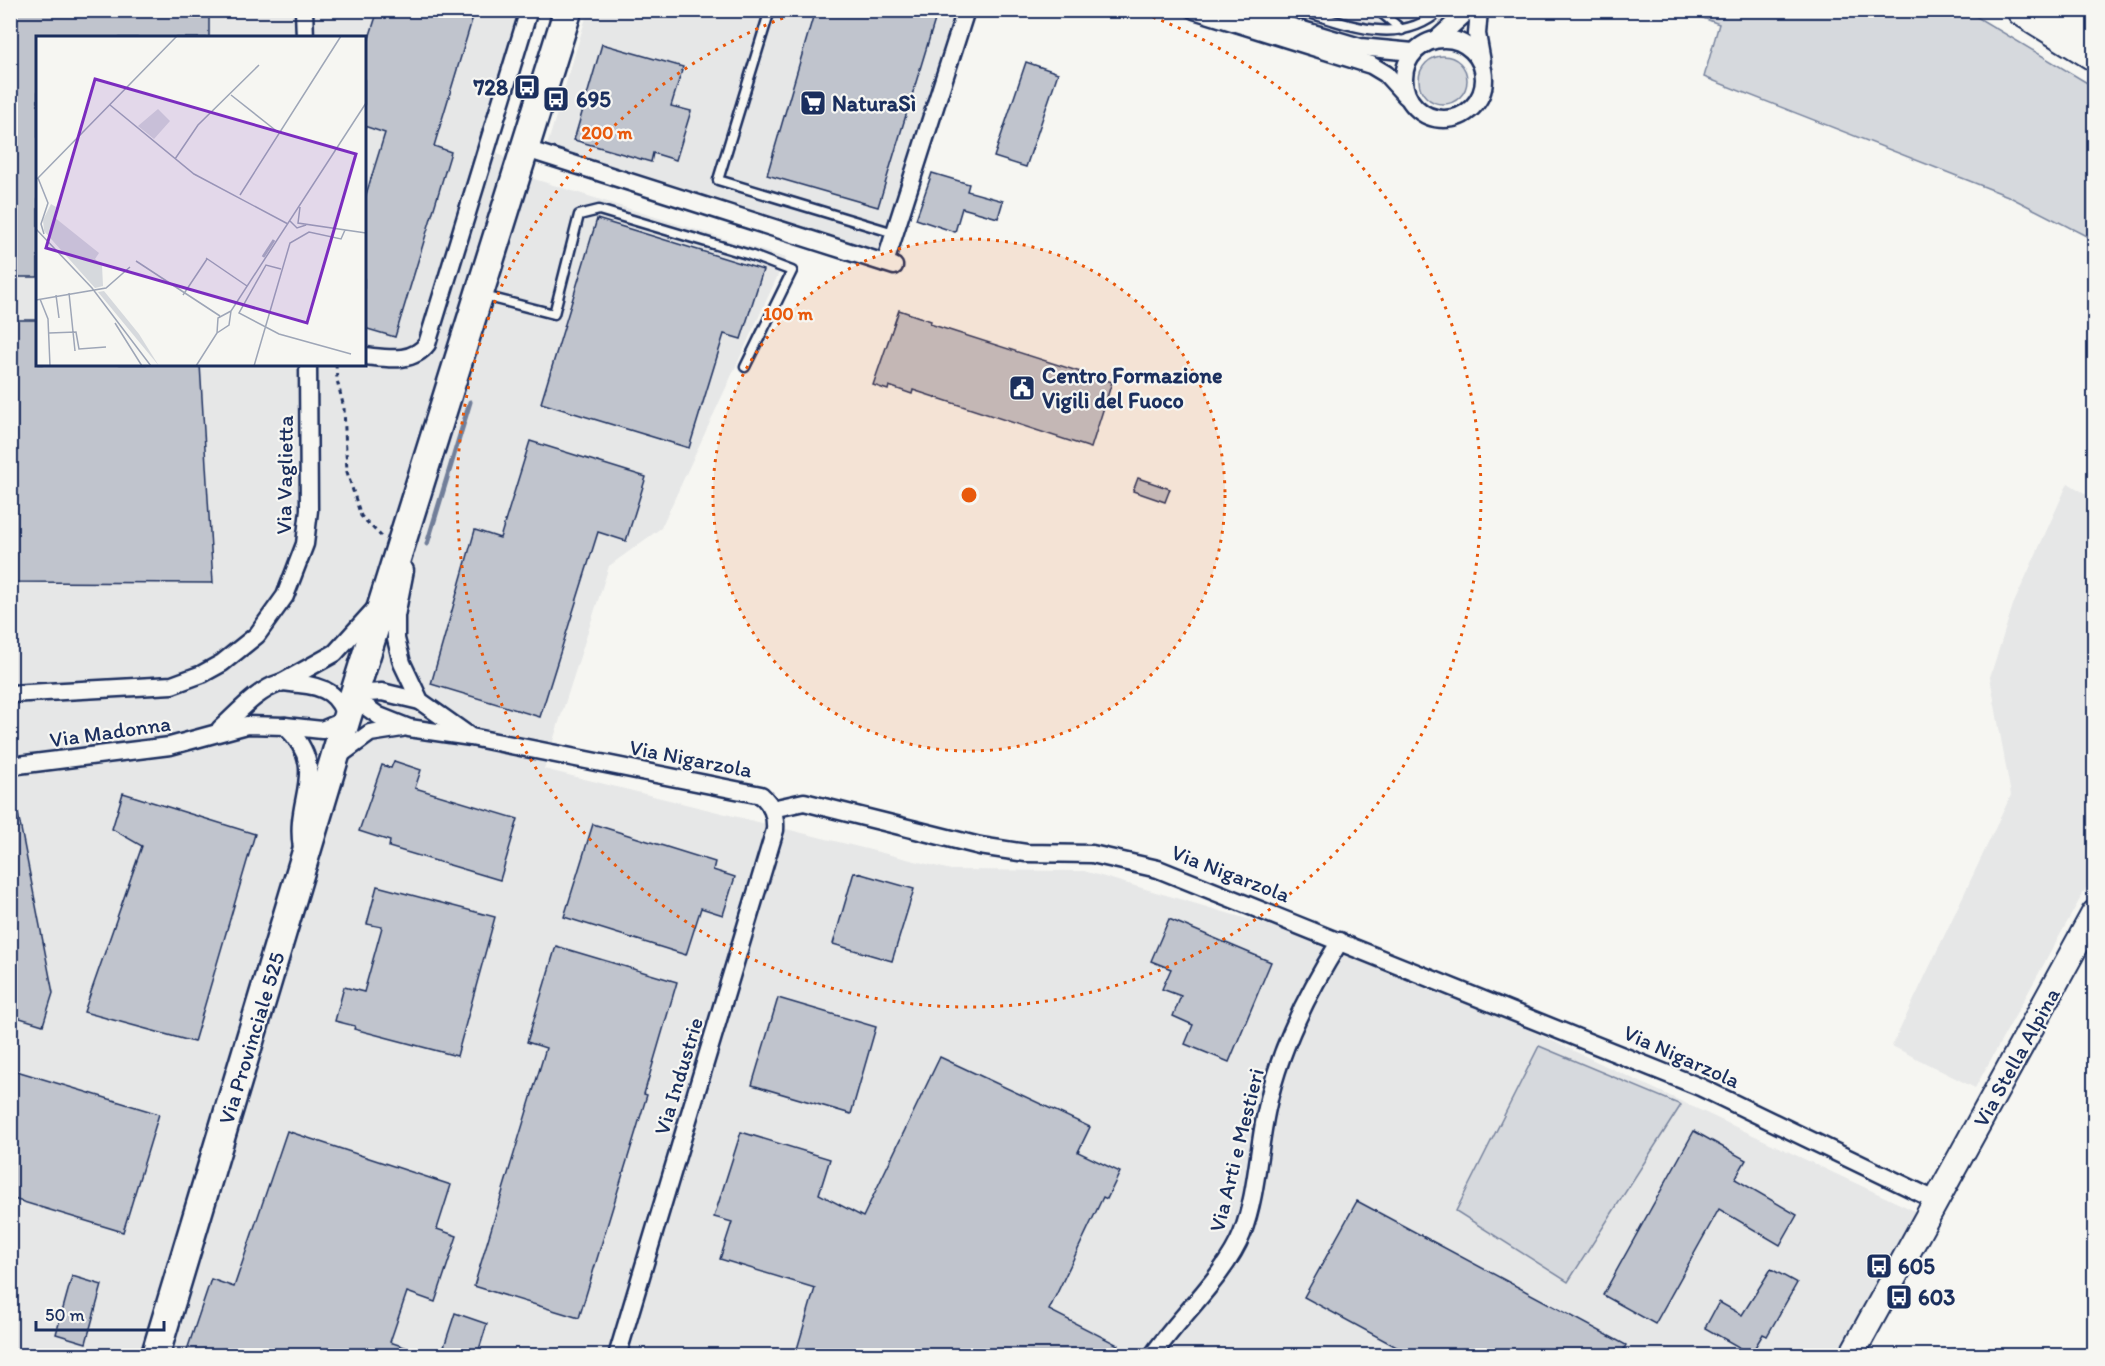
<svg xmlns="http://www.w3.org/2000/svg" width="2105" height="1366" viewBox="0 0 2105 1366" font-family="Itim,sans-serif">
  <rect width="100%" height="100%" fill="#f6f6f2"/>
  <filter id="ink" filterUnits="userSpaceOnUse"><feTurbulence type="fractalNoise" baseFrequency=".0167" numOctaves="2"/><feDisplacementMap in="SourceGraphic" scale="12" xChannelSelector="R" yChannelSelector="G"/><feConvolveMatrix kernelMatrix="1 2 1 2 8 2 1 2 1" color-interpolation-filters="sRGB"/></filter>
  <g filter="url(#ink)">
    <g fill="#e6e7e7" fill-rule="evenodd">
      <path d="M10,11H535L489,146L531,178L786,258L661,528L609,566L544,769L951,870L1084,871L1275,927L1423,980L1917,1212L1838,1355H11ZM38,38H364V364H38Z"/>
      <polygon points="588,11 954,11 880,257 546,149"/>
      <polygon points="1261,11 1444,11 1429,24 1385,41 1357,40"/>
      <polygon points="2068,483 2094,499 2094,874 1975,1088 1892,1046 2011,795 1990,677 2013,605"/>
    </g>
    <g fill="#d6d9dd" stroke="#78849e" stroke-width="1.5">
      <polygon points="1685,11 1967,11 2094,87 2094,240 2008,196 1704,77 1719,24"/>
      <circle cx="1443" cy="80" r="24"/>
      <polygon points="1539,1046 1681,1105 1568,1282 1456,1211"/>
    </g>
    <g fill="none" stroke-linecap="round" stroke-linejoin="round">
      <polyline stroke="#717e99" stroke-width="5" points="427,544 470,402"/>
    </g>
    <g fill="#c0c4cd" stroke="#1b2f5e" stroke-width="1.5">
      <polygon points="10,10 209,10 209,38 38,38 38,277 10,277"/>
      <polygon points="378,10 475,10 434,146 451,152 395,337 364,328 364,201 385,133 364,126 364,54"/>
      <polygon points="815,10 938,10 878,207 767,175"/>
      <polygon points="602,44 683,67 671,106 691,111 676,160 653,153 651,162 574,140"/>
      <polygon points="1026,62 1058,73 1026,167 994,157"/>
      <polygon points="932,173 969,184 967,191 1003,201 998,218 962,208 955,232 916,219"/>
      <polygon points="597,219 763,270 741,339 724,334 689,448 541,403"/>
      <polygon points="899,310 931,321 930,324 1112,382 1091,448 913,390 912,394 889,386 888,390 873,385"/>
      <polygon points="10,320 38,320 38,364 200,364 213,583 10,582"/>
      <polygon points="530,441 646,477 626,541 598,532 540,717 431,684 475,530 500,538"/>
      <polygon points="1138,478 1170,489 1165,502 1133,491"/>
      <polygon points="394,761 421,770 415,788 518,819 500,880 389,847 390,841 359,831 382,765 391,768"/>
      <polygon points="123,793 255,834 194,1042 84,1012 142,846 112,829"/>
      <polygon points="10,808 17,808 53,993 43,1025 10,1015"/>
      <polygon points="593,824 715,862 713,870 735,877 723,915 701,908 686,955 564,917"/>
      <polygon points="854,872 914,889 892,961 833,944"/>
      <polygon points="377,886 495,917 457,1056 354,1029 355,1026 335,1021 344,987 364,992 382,927 367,924"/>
      <polygon points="1169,919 1271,962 1229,1062 1185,1044 1193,1025 1173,1016 1181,996 1162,989 1171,969 1151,961"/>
      <polygon points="556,946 677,982 644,1094 647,1095 579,1318 474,1286 546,1048 527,1042"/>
      <polygon points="778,998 876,1027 851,1114 752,1085"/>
      <polygon points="940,1057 1090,1127 1078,1152 1120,1172 1107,1199 1103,1197 1049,1310 1118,1345 1113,1356 795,1356 815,1288 720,1259 732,1222 714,1217 741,1132 830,1159 819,1194 863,1217"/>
      <polygon points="10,1069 159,1114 123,1232 10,1198"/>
      <polygon points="287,1131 451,1185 437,1229 457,1236 435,1302 407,1292 390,1342 422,1353 421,1356 185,1356 211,1279 234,1287"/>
      <polygon points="1694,1131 1746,1160 1735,1179 1797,1215 1780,1245 1719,1209 1655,1324 1603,1295"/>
      <polygon points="1357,1201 1626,1345 1620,1356 1413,1356 1304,1297"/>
      <polygon points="1771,1269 1797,1283 1767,1336 1763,1334 1751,1354 1705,1328 1719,1302 1742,1315"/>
      <polygon points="72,1276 102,1285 86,1343 56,1334"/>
      <polygon points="455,1313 487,1324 477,1356 441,1356"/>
    </g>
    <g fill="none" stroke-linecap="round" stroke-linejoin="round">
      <defs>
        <g id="lane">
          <polyline points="770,10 718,180 894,233"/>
          <path d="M1300,10C1347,24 1399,48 1441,10"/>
          <polyline points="1378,10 1402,30"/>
          <polyline points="484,296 554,314 579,215 599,210 750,255 792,271 745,367"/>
        </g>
        <g id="street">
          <polyline points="304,10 305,38"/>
          <polyline points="1194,10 1371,65 1386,74 1406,96"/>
          <polyline points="1235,10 1360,47 1413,52"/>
          <polyline points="1479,10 1477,34 1482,62"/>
          <circle cx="1444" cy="79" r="40"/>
          <polyline points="1437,39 1469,10"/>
          <polyline points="526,149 894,266"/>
          <polyline points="885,263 966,10"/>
          <path d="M364,356C386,358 412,364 427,344L529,10"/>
          <polyline points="405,570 396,616 396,639 402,663 420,701 468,735"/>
          <polyline points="283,682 335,653 374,610"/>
          <polyline points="10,694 172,685 202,674 222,663 257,635 285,596 305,544 309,510 308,364"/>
          <path d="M420,701L382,692L355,694L365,706L379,716L409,728L471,737L761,795C772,805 776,815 775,830L617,1356"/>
          <path d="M220,729C237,714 257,690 280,683C285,681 293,684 299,684C324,686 340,694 346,720L322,730L285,726"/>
          <polyline points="337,757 370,733 402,728"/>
          <path d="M10,766L170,746L247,725L285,726C331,770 293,796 302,848"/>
          <polyline points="772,809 804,802 980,846 1026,853 1092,854 1158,869 1700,1087 1937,1201"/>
          <path d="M1152,1356C1178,1318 1226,1275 1242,1234C1257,1195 1258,1149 1267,1108C1279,1050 1308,992 1340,941"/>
        </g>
        <polyline id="secondary" points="1851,1356 2094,913"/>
        <polyline id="primary" points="155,1356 346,720 568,10"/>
        <g id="highway">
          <polyline points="2023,10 2094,54"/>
          <polyline points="2075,10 2094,22"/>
        </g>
      </defs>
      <use href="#lane" stroke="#1b2f5e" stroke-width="13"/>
      <use href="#street" stroke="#1b2f5e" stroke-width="21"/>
      <use href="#secondary" stroke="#1b2f5e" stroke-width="28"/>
      <use href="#primary" stroke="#1b2f5e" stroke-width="32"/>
      <use href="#highway" stroke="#1b2f5e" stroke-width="36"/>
      <polyline stroke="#1b2f5e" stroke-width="3" stroke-dasharray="4.5 4.5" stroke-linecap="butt" points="336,364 337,380 344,408 347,472 361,516 381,536"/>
      <use href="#lane" stroke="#f6f6f2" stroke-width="8"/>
      <use href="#street" stroke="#f6f6f2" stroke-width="16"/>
      <use href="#secondary" stroke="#f6f6f2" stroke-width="24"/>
      <use href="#primary" stroke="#f6f6f2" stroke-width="27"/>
      <use href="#highway" stroke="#f6f6f2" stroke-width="32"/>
    </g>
  </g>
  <circle cx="969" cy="495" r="256" fill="#e8590c" fill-opacity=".12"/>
  <g fill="none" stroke="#e8590c" stroke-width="3" stroke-dasharray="3 6">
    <circle cx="969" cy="495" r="256"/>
    <path d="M1136 11A512 512 0 1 1 802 11"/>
  </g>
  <defs>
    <symbol id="bus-square" viewBox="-11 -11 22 22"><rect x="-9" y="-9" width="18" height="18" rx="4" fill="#1b2f5e" stroke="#f6f6f2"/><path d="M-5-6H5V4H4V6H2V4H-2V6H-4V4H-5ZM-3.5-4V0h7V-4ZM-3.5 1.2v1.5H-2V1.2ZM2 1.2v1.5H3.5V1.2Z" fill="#fff"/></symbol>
    <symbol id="supermarket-square" viewBox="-11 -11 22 22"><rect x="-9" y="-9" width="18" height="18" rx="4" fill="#1b2f5e" stroke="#f6f6f2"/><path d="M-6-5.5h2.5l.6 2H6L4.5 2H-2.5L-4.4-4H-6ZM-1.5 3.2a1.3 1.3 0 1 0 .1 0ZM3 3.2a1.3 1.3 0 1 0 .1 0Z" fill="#fff"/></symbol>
    <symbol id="civic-square" viewBox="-11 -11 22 22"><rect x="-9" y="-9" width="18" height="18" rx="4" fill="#1b2f5e" stroke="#f6f6f2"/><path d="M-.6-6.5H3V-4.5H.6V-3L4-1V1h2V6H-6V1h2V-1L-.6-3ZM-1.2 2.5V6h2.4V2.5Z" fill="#fff"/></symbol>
  </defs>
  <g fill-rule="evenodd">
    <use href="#bus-square" x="512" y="72" width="30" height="30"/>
    <use href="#bus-square" x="541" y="84" width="30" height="30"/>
    <use href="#supermarket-square" x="798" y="88" width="30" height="30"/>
    <use href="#civic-square" x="1007" y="373" width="30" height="30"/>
    <use href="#bus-square" x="1864" y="1251" width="30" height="30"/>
    <use href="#bus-square" x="1884" y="1282" width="30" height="30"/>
  </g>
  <g text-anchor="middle" stroke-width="4.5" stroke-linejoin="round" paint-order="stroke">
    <g font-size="22" font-weight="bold" fill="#1b2f5e" stroke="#f6f6f2" text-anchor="start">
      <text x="508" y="95" text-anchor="end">728</text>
      <text x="576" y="107">695</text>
      <text x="832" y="111">NaturaSì</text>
      <text x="1042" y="383">Centro Formazione<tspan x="1042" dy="25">Vigili del Fuoco</tspan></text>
      <text x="1898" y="1274">605</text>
      <text x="1918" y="1305">603</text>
    </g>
    <g font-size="22" fill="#1b2f5e" stroke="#f6f6f2">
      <text transform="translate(284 475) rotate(-89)" y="8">Via Vaglietta</text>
      <text transform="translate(110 731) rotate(-8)" y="8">Via Madonna</text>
      <text transform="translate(691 758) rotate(11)" y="8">Via Nigarzola</text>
      <text transform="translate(1231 873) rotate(21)" y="8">Via Nigarzola</text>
      <text transform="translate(251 1038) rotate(-73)" y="8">Via Provinciale 525</text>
      <text transform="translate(1682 1056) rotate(24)" y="8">Via Nigarzola</text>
      <text transform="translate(2016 1057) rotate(-61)" y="8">Via Stella Alpina</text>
      <text transform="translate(678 1076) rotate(-73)" y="8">Via Industrie</text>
      <text transform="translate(1236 1150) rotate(-76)" y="8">Via Arti e Mestieri</text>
    </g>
  </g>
  <g transform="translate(36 36)">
    <rect width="330" height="330" fill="#f6f6f2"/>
    <path d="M122,73L134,85L118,103L102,90ZM15,168L20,171L18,181L63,217L59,223L66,229L67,250L59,252L8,195L7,184ZM68,255L103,298L123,330L62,256Z" fill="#d6d9dd"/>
    <path fill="none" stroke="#abb2c0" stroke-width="3" d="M227,221L238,204"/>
    <path fill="none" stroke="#9ea6b7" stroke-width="1.5" d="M195,59L243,97M74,69L158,138L252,188M139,123L162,89L223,29M2,142L12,167L5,188L8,198M1,143L141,0M204,159L305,0M264,171L262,187L330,197M254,185L261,192L270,189M0,193L56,252L115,330M170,222L211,250M100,225L184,280M245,233L230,229L203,277L243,298L315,318M33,257L39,315M20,259L23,282M147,259L171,223M4,263L12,283L14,330M0,264L70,252L94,231M79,287L106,330M13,297L40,296L43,313L70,311M181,297L193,289L195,275L330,67M160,330L181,297L182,282L195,275M218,330L254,207L273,196L305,203L309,194"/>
    <path fill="#7b2cbf" fill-opacity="0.15" stroke="#7b2cbf" stroke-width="3" d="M59,43L320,118L271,287L10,212Z"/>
    <rect width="330" height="330" fill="none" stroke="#1b2f5e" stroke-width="3"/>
  </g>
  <circle cx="969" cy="495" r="9" fill="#e8590c" stroke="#f6f6f2" stroke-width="3"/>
  <g font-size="18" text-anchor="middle" font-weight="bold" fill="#e8590c" stroke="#f6f6f2" stroke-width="4.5" stroke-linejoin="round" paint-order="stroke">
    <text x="607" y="139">200 m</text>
    <text x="788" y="320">100 m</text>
  </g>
  <rect width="2105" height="1366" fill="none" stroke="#f6f6f2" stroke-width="36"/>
  <rect x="18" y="18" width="2069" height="1330" fill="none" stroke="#1b2f5e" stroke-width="2" filter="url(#ink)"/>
  <path d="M36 1321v9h128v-9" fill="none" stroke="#1b2f5e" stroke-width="3"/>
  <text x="45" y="1321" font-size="18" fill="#1b2f5e" stroke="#f6f6f2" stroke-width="4.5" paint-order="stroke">50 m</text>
</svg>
